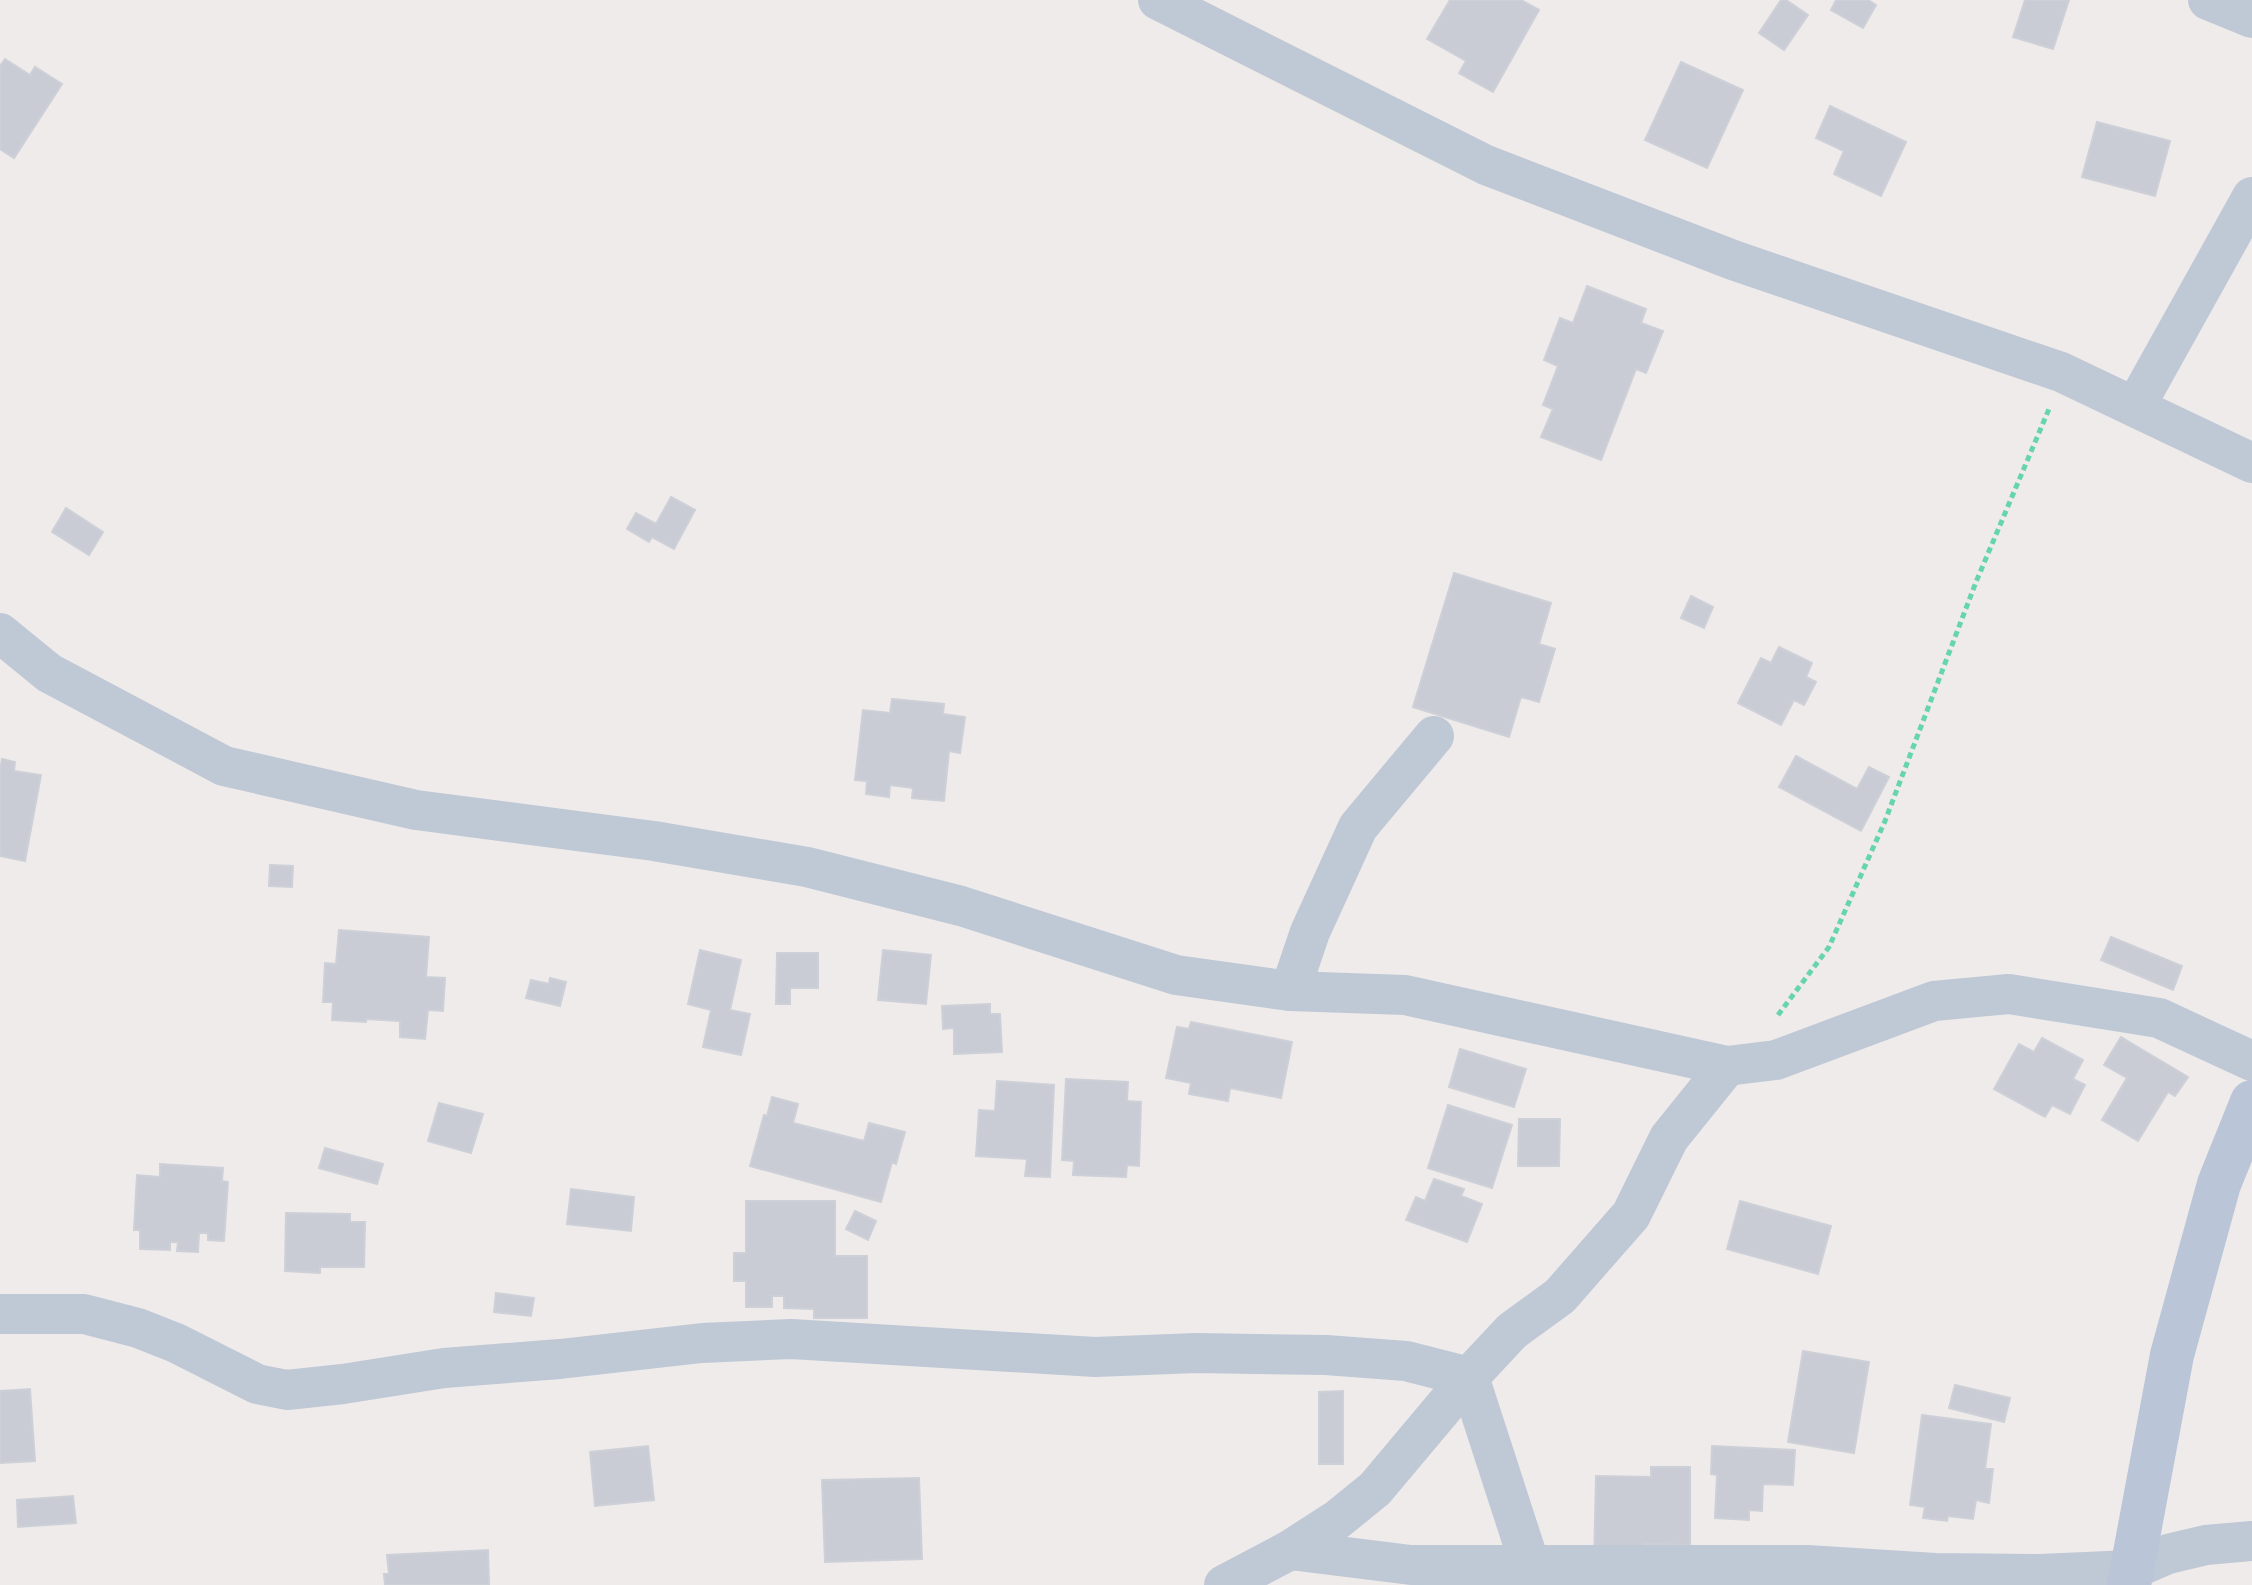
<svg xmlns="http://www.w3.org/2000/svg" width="2252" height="1585" viewBox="0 0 2252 1585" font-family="'Work Sans',sans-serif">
  <rect width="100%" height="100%" fill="#efebeb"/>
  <g fill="#c9ccd4" stroke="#ced0d8" stroke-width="2">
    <polygon points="1450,0 1521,0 1539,10 1493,92 1459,73 1466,61 1427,39"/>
    <polygon points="1781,0 1786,0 1808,15 1784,50 1759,33"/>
    <polygon points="1836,0 1868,0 1876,5 1863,28 1831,10"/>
    <polygon points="2025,0 2069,0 2053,49 2013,37"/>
    <polygon points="5,59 30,75 35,67 62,84 14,158 0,149 0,66"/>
    <polygon points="1681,62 1743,90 1707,168 1645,140"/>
    <polygon points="1830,106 1906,142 1881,196 1834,174 1844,151 1816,138"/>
    <polygon points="2097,122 2170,141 2155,196 2082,177"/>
    <polygon points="1587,286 1646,309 1641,323 1663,331 1646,373 1636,369 1601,460 1541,437 1553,409 1543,405 1558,366 1544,360 1560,318 1573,323"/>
    <polygon points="671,497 695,510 674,549 652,537 649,542 627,529 636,513 656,524"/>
    <polygon points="66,508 103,532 89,555 52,532"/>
    <polygon points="1454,573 1551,603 1539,644 1555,649 1539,702 1521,697 1509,737 1413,707"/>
    <polygon points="1691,596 1713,607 1704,628 1681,618"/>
    <polygon points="1779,647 1812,663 1806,677 1816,682 1804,705 1794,700 1781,725 1738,703 1761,658 1771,663"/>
    <polygon points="892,699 944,704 943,714 965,717 960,753 949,751 944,801 912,798 913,788 890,785 889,797 866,794 867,781 855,780 863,710 890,713"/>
    <polygon points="1796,756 1857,789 1869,767 1889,777 1861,831 1779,787"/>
    <polygon points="2,759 15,762 14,771 41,775 25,861 0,856 0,770"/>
    <polygon points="270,865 293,866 292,887 269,886"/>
    <polygon points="339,930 429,937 426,977 445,978 443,1011 428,1010 425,1039 400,1037 400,1021 366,1019 366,1022 332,1020 333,1002 323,1002 325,963 336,964"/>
    <polygon points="2111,937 2182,966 2173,990 2101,960"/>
    <polygon points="700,950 741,960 730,1010 750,1014 741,1055 703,1047 711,1010 688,1004"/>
    <polygon points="883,950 931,955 926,1004 878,1000"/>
    <polygon points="777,953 818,953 818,988 790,988 790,1004 776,1004"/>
    <polygon points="550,978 566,982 560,1006 526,998 531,980 549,984"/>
    <polygon points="990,1004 990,1014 1000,1014 1002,1052 954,1054 954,1028 943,1029 942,1006"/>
    <polygon points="1191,1022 1292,1042 1281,1098 1230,1088 1228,1101 1189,1094 1191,1083 1166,1078 1177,1027 1189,1029"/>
    <polygon points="2121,1037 2188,1077 2175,1096 2168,1092 2138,1141 2102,1120 2127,1078 2104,1065"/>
    <polygon points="2042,1038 2083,1060 2073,1079 2085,1085 2070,1114 2052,1105 2045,1117 1994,1089 2019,1044 2034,1052"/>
    <polygon points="1460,1049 1526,1069 1514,1107 1449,1087"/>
    <polygon points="1066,1079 1128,1082 1127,1101 1141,1102 1139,1166 1127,1165 1126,1177 1073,1175 1074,1161 1062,1160"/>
    <polygon points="997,1081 1054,1085 1050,1177 1025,1176 1027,1159 976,1156 979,1110 995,1111"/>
    <polygon points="772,1097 798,1104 793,1123 864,1141 869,1123 905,1132 896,1164 892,1162 881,1202 750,1166 764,1115 767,1116"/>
    <polygon points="439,1103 483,1114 471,1153 428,1141"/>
    <polygon points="1448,1105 1512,1125 1492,1188 1428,1168"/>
    <polygon points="1519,1119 1560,1119 1559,1166 1518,1166"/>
    <polygon points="325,1148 383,1164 377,1184 319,1168"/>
    <polygon points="160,1164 223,1168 222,1181 228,1182 224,1241 208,1240 208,1233 199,1233 198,1252 177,1251 178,1242 170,1242 170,1250 140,1249 140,1230 134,1230 137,1175 160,1177"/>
    <polygon points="1434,1179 1464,1189 1461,1196 1482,1204 1467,1242 1406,1220 1416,1197 1425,1201"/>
    <polygon points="571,1189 634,1197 631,1231 567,1224"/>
    <polygon points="746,1201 835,1201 835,1256 867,1256 867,1318 814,1318 814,1309 784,1308 784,1296 772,1296 772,1307 746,1307 746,1281 734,1281 734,1253 746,1253"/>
    <polygon points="1740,1201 1831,1226 1818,1274 1727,1249"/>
    <polygon points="855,1211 876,1221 868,1240 846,1229"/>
    <polygon points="286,1213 350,1214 350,1222 365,1222 364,1267 320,1267 320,1273 285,1271"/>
    <polygon points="496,1293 534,1298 531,1316 494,1312"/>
    <polygon points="1803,1351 1869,1362 1854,1453 1788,1442"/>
    <polygon points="1955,1385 2010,1398 2004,1422 1949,1408"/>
    <polygon points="30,1389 35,1461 0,1463 0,1391"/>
    <polygon points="1343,1391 1343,1464 1319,1464 1319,1392"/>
    <polygon points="1922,1415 1991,1424 1985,1469 1993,1469 1989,1503 1976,1500 1973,1519 1948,1516 1947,1521 1923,1518 1925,1507 1910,1505"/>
    <polygon points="648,1446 654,1500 595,1506 590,1452"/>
    <polygon points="1712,1446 1795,1450 1793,1485 1763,1484 1762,1511 1749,1510 1749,1520 1715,1518 1717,1475 1711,1474"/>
    <polygon points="1651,1467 1690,1467 1690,1545 1645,1544 1645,1561 1594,1561 1596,1476 1651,1477"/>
    <polygon points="919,1478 922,1559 825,1562 822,1480"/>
    <polygon points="73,1496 76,1523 18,1527 17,1500"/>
    <polygon points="488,1550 489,1585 385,1585 384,1574 389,1574 387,1555"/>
  </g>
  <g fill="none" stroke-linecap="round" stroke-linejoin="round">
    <polyline stroke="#66d5ac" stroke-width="5" stroke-dasharray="6 4" stroke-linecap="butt" points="1778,1015 1829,947 1885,821 1976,582 2049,409"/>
    <g stroke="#bfc8d5" stroke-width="40">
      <polyline points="1158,0 1486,165 1733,260 2061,372 2252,463"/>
      <polyline points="2208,0 2252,18"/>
      <polyline points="2135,407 2252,197"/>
      <polyline points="0,633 49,673 224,766 416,810 654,841 807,867 961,906 1176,975 1290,991 1405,995 1727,1066 1776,1060 1934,1001 2009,994 2159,1018 2252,1061"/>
      <polyline points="1290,991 1310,932 1358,827 1434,736"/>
      <polyline points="0,1314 84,1314 138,1328 176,1343 257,1384 287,1390 343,1384 444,1368 560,1359 702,1343 791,1339 1095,1357 1196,1353 1326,1355 1406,1361 1469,1377"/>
      <polyline points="1469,1377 1530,1565"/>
      <polyline points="1290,1550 1411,1565 1807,1565 1935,1573 2040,1574 2131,1570 2168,1554 2206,1545 2252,1541"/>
      <polyline points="1224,1585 1290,1550 1338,1519 1375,1489 1469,1377 1512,1331 1560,1296 1631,1215 1669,1138 1727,1066"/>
    </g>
    <polyline stroke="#bbc5d8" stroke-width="44" points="2129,1585 2172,1355 2219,1184 2252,1102"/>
  </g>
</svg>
